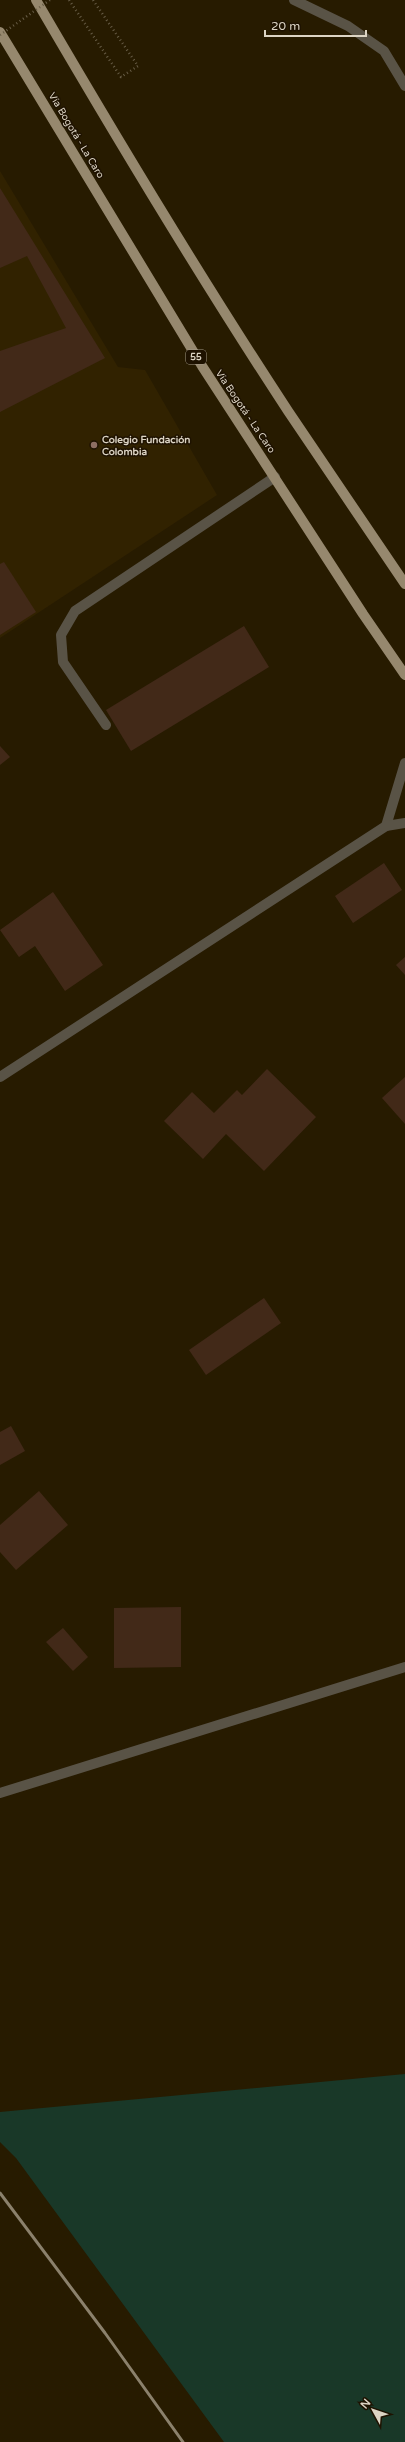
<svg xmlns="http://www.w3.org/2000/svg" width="405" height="2442" viewBox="0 0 405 2442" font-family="'Varela Round',sans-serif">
  <rect width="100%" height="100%" fill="#271b00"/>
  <polygon fill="#312200" points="0,171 118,367 145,370 217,495 0,638"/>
  <polygon fill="#193828" points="405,2074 405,2442 224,2442 16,2158 0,2142 0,2112"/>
  <g fill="#422918">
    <polygon points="0,188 105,358 0,412 0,351 66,328 27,256 0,268"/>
    <polygon points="4,562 36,612 0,635 0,564"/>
    <polygon points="244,626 269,667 131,751 106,710"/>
    <polygon points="0,746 10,757 0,765"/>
    <polygon points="384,863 402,890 353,923 335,896"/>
    <polygon points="53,892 103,965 65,991 35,946 19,957 0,930"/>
    <polygon points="405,957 405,975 396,965"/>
    <polygon points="267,1069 316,1117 264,1171 226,1134 203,1159 164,1121 192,1092 214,1113 237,1090 242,1095"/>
    <polygon points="405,1077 405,1124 382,1098"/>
    <polygon points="264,1298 281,1323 206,1375 189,1350"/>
    <polygon points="11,1426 25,1451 0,1465 0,1432"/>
    <polygon points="39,1491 68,1525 16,1570 0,1552 0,1525"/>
    <polygon points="181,1607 181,1667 114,1668 114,1608"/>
    <polygon points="63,1628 88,1657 73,1671 46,1642"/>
  </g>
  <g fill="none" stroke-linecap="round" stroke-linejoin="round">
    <polyline stroke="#685d46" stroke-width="2.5" stroke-dasharray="1 3" stroke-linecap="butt" points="69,0 121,77 138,66 93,0"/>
    <polyline stroke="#595346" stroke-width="10" points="106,725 63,662 61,635 75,611 275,477"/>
    <g stroke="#595346" stroke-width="10">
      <polyline points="294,0 348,26 384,51 405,86"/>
      <polyline points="386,826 405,763"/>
      <polyline points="0,1077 386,826 405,823"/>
      <polyline points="0,1793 405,1667"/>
    </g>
    <g stroke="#96886e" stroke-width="10">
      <path d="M36,0C117,139 200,277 288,411C327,469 366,526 405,584"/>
      <polyline points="0,32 202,366 363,614 405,675"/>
    </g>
    <polyline stroke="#8b816c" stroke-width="3" points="0,2193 105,2333 183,2442"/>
    <polyline stroke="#685d46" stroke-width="2.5" stroke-dasharray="1 3" stroke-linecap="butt" points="0,35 50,0"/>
  </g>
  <circle fill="#8d6e63" stroke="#1e1200" stroke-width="1.5" cx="94" cy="445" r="4"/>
  <g text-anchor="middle" stroke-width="3" stroke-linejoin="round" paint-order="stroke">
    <rect fill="#1e1200" stroke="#a39a89" stroke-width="1" x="186" y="350" width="20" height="14" rx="3"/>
    <g font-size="9" font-weight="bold" fill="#dcd4c4">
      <text x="196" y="360">55</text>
    </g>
    <g font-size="10" fill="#dcd4c4" stroke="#1e1200">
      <text transform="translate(77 135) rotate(59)" y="4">Vía Bogotá - La Caro</text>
      <text transform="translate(246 411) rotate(56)" y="4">Vía Bogotá - La Caro</text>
    </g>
    <g font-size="10" font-weight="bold" fill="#dcd4c4" stroke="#1e1200" text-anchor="start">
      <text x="102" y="443">Colegio Fundación<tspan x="102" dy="12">Colombia</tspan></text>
    </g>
  </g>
  <g transform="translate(373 2410) rotate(310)" stroke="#1e1200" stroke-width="3" paint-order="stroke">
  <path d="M0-3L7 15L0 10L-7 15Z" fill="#dcd4c4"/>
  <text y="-6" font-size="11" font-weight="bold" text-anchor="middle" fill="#dcd4c4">N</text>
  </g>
  <path d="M265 30v6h101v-6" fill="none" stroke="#dcd4c4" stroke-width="2"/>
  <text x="271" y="30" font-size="12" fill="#dcd4c4" stroke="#1e1200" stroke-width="3" paint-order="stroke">20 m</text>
</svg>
